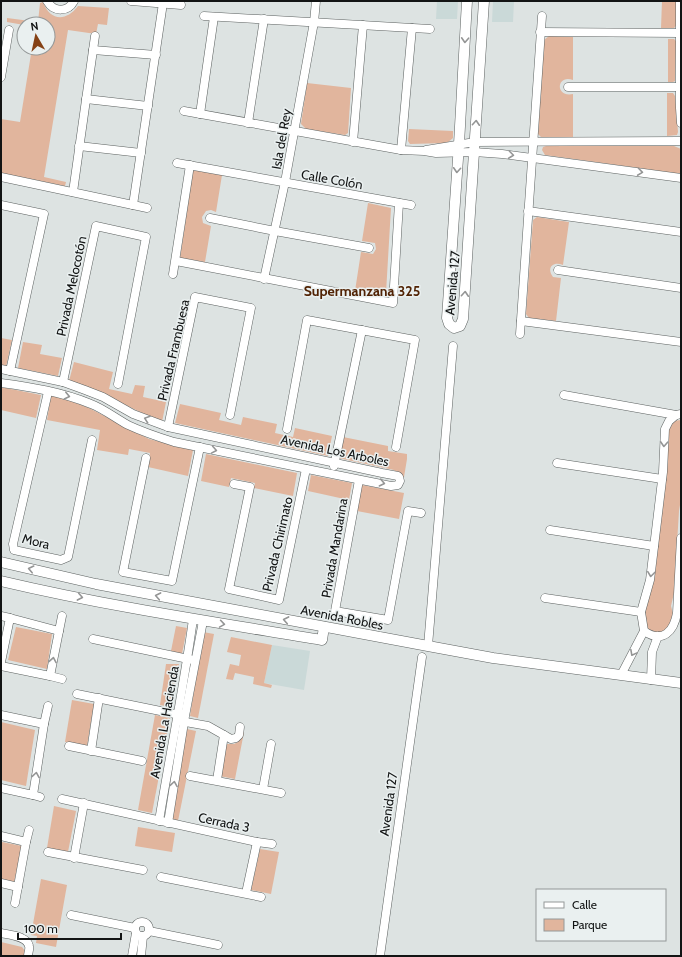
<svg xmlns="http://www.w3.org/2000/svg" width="682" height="957" viewBox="0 0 682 957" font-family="Cabin,sans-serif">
  <rect width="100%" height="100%" fill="#dde3e2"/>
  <g fill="#cad9d8">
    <polygon points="437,1 458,1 457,19 436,19"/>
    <polygon points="493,1 514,1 513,22 492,22"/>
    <polygon points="272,645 310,651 304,690 264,683"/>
  </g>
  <g fill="#e1b59d">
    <polygon points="662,1 677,1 677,25 674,28 661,28"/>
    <path d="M43,2C50,21 66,22 78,6L109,8L107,25L98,24L96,34L68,30L44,177L66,182L65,186L1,173V119L20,122L32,48H48V24L24,25L7,22V18L38,22L40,3Z"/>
    <path d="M549,36L573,37V80C556,74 555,98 573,94V137H541L538,134L544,40Z"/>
    <polygon points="668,39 674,39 676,41 675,81 673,82 668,82"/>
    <polygon points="307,83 351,88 348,133 345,135 306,129 301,124"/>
    <polygon points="667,93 673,93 675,96 678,132 677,135 667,136"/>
    <polygon points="409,129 453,131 453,138 447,143 410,144 408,141"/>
    <polygon points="546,146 674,146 681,149 681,174 545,155 542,150 543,147"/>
    <polygon points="193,170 222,175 216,212 211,210 206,211 202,217 203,223 211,226 205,262 180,258"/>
    <polygon points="368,203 391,208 386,293 382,296 355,291 361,252 373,254 376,249 375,243 362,241"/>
    <path d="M537,217L569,222L563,265C553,261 546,268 553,277L561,278L556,321L529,318L526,314L533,220Z"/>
    <polygon points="1,338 12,340 6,367 1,365"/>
    <polygon points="23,342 42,345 40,354 62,358 58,376 18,368"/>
    <path d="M74,362L113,372L109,389L132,394L135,385L145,386L143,397L166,402L162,422C131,409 102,391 69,381Z"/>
    <polygon points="1,387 41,395 36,418 1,410"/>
    <polygon points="51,395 71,401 89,408 149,439 193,450 188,476 148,467 150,453 129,449 128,455 97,450 100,430 47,420"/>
    <polygon points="180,404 221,413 219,420 241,425 243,417 277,424 275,433 293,437 295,428 332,436 328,456 175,423"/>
    <polygon points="681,420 681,499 679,511 674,593 671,606 673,614 668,630 659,635 647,632 642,601 647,596 667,429 673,421"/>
    <polygon points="343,437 388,446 388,451 407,454 407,459 404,477 401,477 394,470 338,458"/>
    <polygon points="206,454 297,473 293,496 254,488 255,483 231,478 229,487 201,481"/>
    <polygon points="311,475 352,483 349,500 308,491"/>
    <polygon points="362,485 404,493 399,519 357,511"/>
    <polygon points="176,626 187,628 182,654 171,651"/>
    <polygon points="16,627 52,634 47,669 8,660"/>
    <polygon points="203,632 214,634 198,718 190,716"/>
    <polygon points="231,637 272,645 264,683 272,685 271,688 253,684 254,677 235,673 233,680 226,679 230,664 239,666 241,655 227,652"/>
    <polygon points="166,664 179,664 171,707 160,705"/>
    <polygon points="72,700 94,704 87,746 65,742"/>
    <polygon points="155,715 170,718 152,813 138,810"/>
    <polygon points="1,722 35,730 26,786 1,780"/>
    <polygon points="187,729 196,731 178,821 170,820"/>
    <polygon points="243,732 244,732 235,779 219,776 225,744 234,744 238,742"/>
    <polygon points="54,806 76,811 68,852 47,848"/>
    <polygon points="138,827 175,833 172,852 135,846"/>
    <polygon points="2,842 22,846 14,883 1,880"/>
    <polygon points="260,849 279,852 271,894 251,890"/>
    <polygon points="41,879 67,885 56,947 36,943 37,936 31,935"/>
    <polygon points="1,942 22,947 25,951 24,956 1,956"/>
  </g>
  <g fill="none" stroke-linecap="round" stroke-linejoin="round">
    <defs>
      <g id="minor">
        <path d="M47,1C54,13 68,12 74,1"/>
        <polyline points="131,1 181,5"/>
        <polyline points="680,1 680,108 681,123"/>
        <polyline points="204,16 430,29"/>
        <polyline points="540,32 680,33"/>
        <polyline points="93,50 156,55"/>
        <polyline points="1,77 9,30"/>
        <polyline points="568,87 681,87"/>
        <polyline points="86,99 148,106"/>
        <polyline points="184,111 401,150 424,151 436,153 474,152 502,154 681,178"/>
        <polyline points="200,114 214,17"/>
        <polyline points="248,123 264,19"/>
        <polyline points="353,142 363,25"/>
        <polyline points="79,146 141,153"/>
        <polyline points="401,150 412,28"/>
        <polyline points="426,150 475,142 681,141"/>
        <polyline points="177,163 411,205"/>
        <polyline points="1,177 147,208"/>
        <polyline points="73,192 95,36"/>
        <polyline points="1,205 44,214 10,371"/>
        <polyline points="133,205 163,3"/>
        <polyline points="528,211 681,232"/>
        <polyline points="210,218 275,231 369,248"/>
        <polyline points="176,261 393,303 399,203"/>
        <polyline points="558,270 681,288"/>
        <polyline points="173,274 190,165"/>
        <polyline points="264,279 285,182 314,22 316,1"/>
        <polyline points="521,321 681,342"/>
        <polyline points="520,334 542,16"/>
        <path d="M1,369L63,382L85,390L103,397L133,414L168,427L382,473L398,476L399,477L400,481L398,485L391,486L174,442C158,437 143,432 128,425C115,418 104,409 91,404C62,392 31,387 1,383"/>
        <polyline points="63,382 96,226 146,237 118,384"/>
        <polyline points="48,392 13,544 14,550 61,560 68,557 92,440"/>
        <polyline points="564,395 676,415"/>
        <path d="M681,414L676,415L669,421L665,429L663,472L650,580L641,612L644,631C663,644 674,631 677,613L681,538"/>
        <polyline points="168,427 195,297 251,308 230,415"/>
        <polyline points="287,429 307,320 415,340 396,447"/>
        <polyline points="146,458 123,572 172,581 200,447"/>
        <polyline points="557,463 662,479"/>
        <polyline points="334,466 362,330"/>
        <polyline points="359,480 335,611 388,620 408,511 421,513"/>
        <polyline points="234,484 250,487 229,589 279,600 306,469"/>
        <polyline points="550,530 654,546"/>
        <polyline points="545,598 641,612"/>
        <polyline points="1,616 10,618"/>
        <polyline points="93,639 193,660"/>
        <polyline points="428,646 453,346"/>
        <polyline points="1,662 10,618 59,631"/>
        <polyline points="1,666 50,676 62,616"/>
        <polyline points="621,675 644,631"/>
        <polyline points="50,676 62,679"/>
        <polyline points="651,680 652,652 658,636"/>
        <polyline points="77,694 180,715"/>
        <polyline points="1,715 44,724 33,795 1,788"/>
        <polyline points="180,721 208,726 231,739 236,738 239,735 240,727"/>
        <polyline points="44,724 48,706"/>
        <polyline points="69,746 142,761"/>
        <polyline points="91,751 99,698"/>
        <polyline points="190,776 281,793"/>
        <polyline points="217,780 224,735"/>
        <polyline points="263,789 271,744"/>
        <polyline points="33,795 40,797"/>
        <polyline points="62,799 257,842 272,844"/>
        <path d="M159,821C170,754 184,686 193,619"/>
        <polyline points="168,823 185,716 203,621"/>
        <polyline points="1,836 26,842 15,903"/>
        <polyline points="26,842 29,830"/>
        <polyline points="48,852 143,870"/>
        <polyline points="74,858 84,803"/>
        <polyline points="161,877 261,897"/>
        <polyline points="1,883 18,887"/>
        <polyline points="246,893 257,842"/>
        <polyline points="71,915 135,928"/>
        <circle cx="142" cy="929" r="7"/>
        <polyline points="149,931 218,945"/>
        <path d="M1,933C10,935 27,936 29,946C30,949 28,953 28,956"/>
        <polyline points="132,956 136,933"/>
        <polyline points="141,956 143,936"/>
        <polyline points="380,956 422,657"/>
      </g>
      <g id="major">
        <polyline points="467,1 459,144 447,318 449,324 454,328 460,326 463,319 484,1"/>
        <polyline points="1,562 96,584 428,646 493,658 681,683"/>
        <path d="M1,581C107,606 214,622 322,640L324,627"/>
      </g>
    </defs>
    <use href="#minor" stroke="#5d6261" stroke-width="9"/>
    <use href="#major" stroke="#5d6261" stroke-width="11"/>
    <use href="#minor" stroke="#fff" stroke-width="8"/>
    <use href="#major" stroke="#fff" stroke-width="10"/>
  </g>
  <defs><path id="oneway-chevron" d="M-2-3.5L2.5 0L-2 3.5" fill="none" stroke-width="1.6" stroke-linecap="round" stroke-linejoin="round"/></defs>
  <g stroke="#949595">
    <use href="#oneway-chevron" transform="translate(465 40) rotate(93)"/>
    <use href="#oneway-chevron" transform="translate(476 123) rotate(-86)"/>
    <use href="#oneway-chevron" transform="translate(511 155) rotate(7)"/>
    <use href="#oneway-chevron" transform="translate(457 170) rotate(94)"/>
    <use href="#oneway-chevron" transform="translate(640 172) rotate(8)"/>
    <use href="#oneway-chevron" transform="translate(465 294) rotate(-86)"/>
    <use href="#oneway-chevron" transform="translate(67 396) rotate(13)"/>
    <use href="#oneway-chevron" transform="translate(147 419) rotate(-161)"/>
    <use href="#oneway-chevron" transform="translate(664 444) rotate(93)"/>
    <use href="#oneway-chevron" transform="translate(214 450) rotate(10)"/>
    <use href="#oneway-chevron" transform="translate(382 483) rotate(12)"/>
    <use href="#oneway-chevron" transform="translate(31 569) rotate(-167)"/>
    <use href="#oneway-chevron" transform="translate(651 574) rotate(97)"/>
    <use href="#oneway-chevron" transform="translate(158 596) rotate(-169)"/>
    <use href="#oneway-chevron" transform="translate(80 597) rotate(11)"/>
    <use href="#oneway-chevron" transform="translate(286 620) rotate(-169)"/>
    <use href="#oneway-chevron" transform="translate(222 624) rotate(9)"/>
    <use href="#oneway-chevron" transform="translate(633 653) rotate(118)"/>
    <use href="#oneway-chevron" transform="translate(53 660) rotate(-80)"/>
    <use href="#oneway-chevron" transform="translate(36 775) rotate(-81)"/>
    <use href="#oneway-chevron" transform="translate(174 784) rotate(-81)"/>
  </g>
  <g text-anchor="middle" stroke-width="3" stroke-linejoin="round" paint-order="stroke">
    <g font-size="13" fill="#121414" stroke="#eaf0f0">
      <text transform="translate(281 139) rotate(-80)" y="5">Isla del Rey</text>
      <text transform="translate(332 179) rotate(10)" y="5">Calle Colón</text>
      <text transform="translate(452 283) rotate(-85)" y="5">Avenida 127</text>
      <text transform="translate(71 286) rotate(-78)" y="5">Privada Melocotón</text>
      <text transform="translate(173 350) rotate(-77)" y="5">Privada Frambuesa</text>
      <text transform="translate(335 450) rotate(12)" y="5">Avenida Los Arboles</text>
      <text transform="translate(36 541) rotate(14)" y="5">Mora</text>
      <text transform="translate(277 544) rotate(-77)" y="5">Privada Chirimato</text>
      <text transform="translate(334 548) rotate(-80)" y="5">Privada Mandarina</text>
      <text transform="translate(342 617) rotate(11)" y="5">Avenida Robles</text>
      <text transform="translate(164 722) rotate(-80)" y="5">Avenida La Hacienda</text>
      <text transform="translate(388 804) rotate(-82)" y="5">Avenida 127</text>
      <text transform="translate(224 822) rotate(12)" y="5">Cerrada 3</text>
    </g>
    <g font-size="14" font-weight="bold" fill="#512304" stroke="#eaf0f0">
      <text x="362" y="296">Supermanzana 325</text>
    </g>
  </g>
  <rect width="682" height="957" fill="none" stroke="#121414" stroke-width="4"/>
  <rect x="536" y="889" width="130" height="52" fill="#eaf0f0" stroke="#949898"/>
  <rect x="544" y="902" width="20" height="6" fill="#ffffff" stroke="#949898"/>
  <text x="572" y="909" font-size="12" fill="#121414">Calle</text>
  <rect x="544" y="919" width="20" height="12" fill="#e1b59d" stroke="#949898"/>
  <text x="572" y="929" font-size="12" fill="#121414">Parque</text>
  <g transform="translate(36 36) rotate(351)"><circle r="19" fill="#eaf0f0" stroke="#949898"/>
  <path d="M0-3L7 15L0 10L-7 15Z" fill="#854115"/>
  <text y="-6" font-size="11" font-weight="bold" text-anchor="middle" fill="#121414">N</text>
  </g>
  <path d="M18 933v6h103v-6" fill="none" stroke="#121414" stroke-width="2"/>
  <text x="24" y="933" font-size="12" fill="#121414" stroke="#eaf0f0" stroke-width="3" paint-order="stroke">100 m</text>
</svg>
